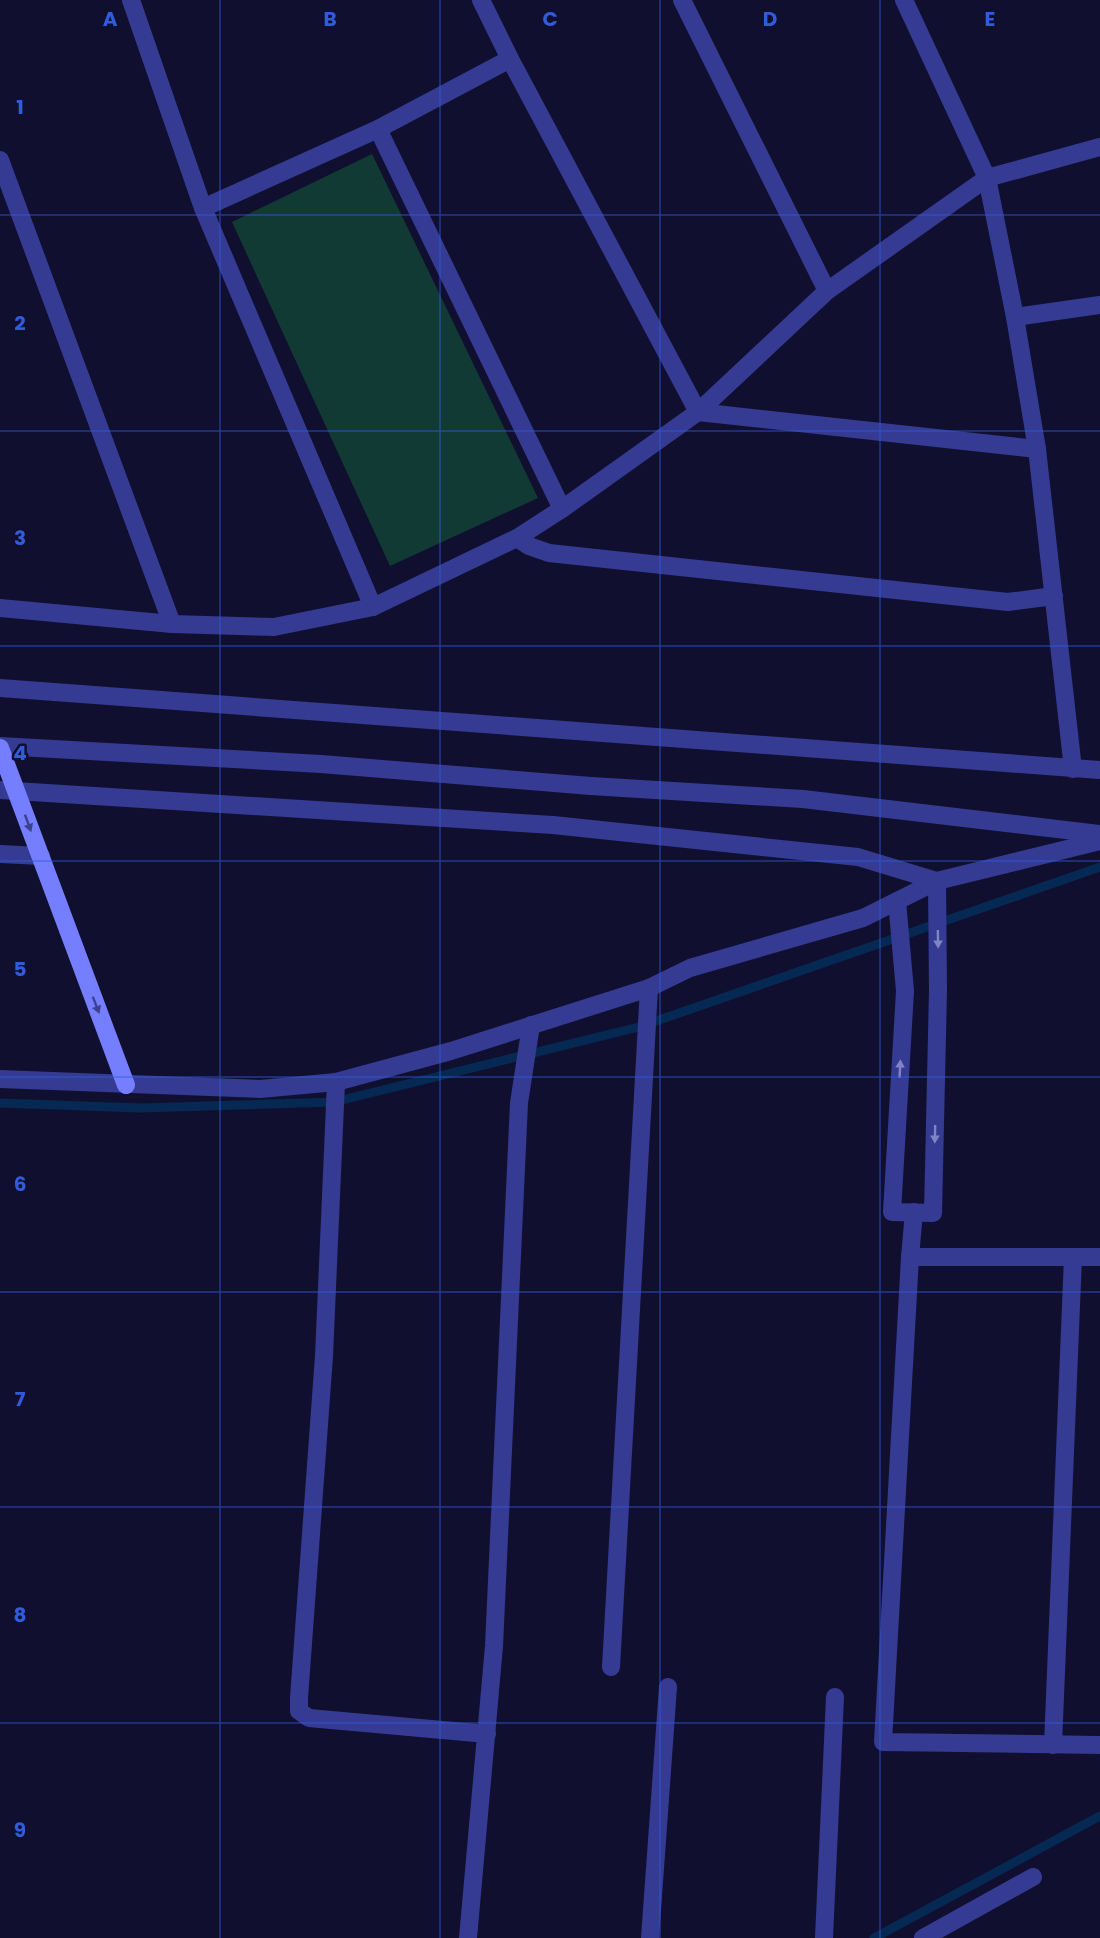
<svg xmlns="http://www.w3.org/2000/svg" width="1100" height="1938" viewBox="0 0 1100 1938" font-family="Poppins,sans-serif">
  <rect width="100%" height="100%" fill="#110f2f"/>
  <polygon fill="#113a34" points="372,154 538,498 390,566 232,222"/>
  <g fill="none" stroke-linecap="round" stroke-linejoin="round">
    <g stroke="#052952" stroke-width="9">
      <polyline points="0,1103 140,1108 334,1102 639,1027 1100,867"/>
      <polyline points="874,1938 1100,1816"/>
    </g>
    <g stroke="#353b93" stroke-width="18">
      <polyline points="897,901 905,991 892,1212 933,1213 938,990 937,881"/>
      <polyline points="914,1212 910,1257 883,1742 1100,1745"/>
      <polyline points="910,1257 1100,1257"/>
      <polyline points="1053,1745 1073,1257"/>
    </g>
    <g stroke="#353b93" stroke-width="18">
      <polyline points="131,0 203,208 373,607"/>
      <polyline points="481,0 510,59 698,412"/>
      <polyline points="682,0 827,291"/>
      <polyline points="904,0 987,178 1015,317 1037,449 1073,769"/>
      <polyline points="378,129 562,509"/>
      <polyline points="0,160 172,624"/>
      <polyline points="203,208 378,129 510,59"/>
      <polyline points="1015,317 1100,305"/>
      <polyline points="698,412 1037,449"/>
      <polyline points="517,538 529,546 549,553 1008,602 1054,596"/>
      <polyline points="0,608 172,624 274,627 373,607 517,538 562,509 698,412 827,291 987,178 1100,147"/>
      <polyline points="0,688 1100,770"/>
      <polyline points="0,746 321,764 591,786 803,799 1100,834"/>
      <polyline points="0,790 553,825 858,857 937,881"/>
      <polyline points="0,854 41,856"/>
      <polyline points="0,1079 260,1089 336,1082 451,1051 649,988 690,968 863,918 937,881 1100,841"/>
      <polyline points="336,1082 324,1356 299,1698 299,1711 309,1718 487,1734"/>
      <polyline points="611,1667 649,988"/>
      <polyline points="468,1938 494,1646 519,1103 531,1025"/>
      <polyline points="650,1938 668,1687"/>
      <polyline points="824,1938 835,1697"/>
      <polyline points="923,1938 1033,1877"/>
    </g>
    <polyline stroke="#747eff" stroke-width="18" points="0,748 126,1085"/>
  </g>
  <defs><path id="oneway-solid" d="M-6-.8H1V-3.2L6.5 0L1 3.2V.8H-6Z" transform="scale(1.5)"/></defs>
  <g fill="#3e418d">
    <use href="#oneway-solid" transform="translate(28 823) rotate(70)"/>
    <use href="#oneway-solid" transform="translate(96 1005) rotate(69)"/>
  </g>
  <g fill="#8184c4">
    <use href="#oneway-solid" transform="translate(938 939) rotate(89)"/>
    <use href="#oneway-solid" transform="translate(900 1069) rotate(-87)"/>
    <use href="#oneway-solid" transform="translate(935 1134) rotate(91)"/>
  </g>
  <path fill="none" stroke="#305cdc" stroke-width="1.5" stroke-opacity="0.55" d="M220,0V1938M440,0V1938M660,0V1938M880,0V1938M0,215H1100M0,431H1100M0,646H1100M0,861H1100M0,1077H1100M0,1292H1100M0,1507H1100M0,1723H1100"/>
  <g font-size="20" text-anchor="middle" font-weight="bold" fill="#305cdc" stroke="#110f2f" stroke-width="5" stroke-linejoin="round" paint-order="stroke">
    <text x="110" y="26">A</text>
    <text x="330" y="26">B</text>
    <text x="550" y="26">C</text>
    <text x="770" y="26">D</text>
    <text x="990" y="26">E</text>
    <text x="20" y="114">1</text>
    <text x="20" y="330">2</text>
    <text x="20" y="545">3</text>
    <text x="20" y="760">4</text>
    <text x="20" y="976">5</text>
    <text x="20" y="1191">6</text>
    <text x="20" y="1406">7</text>
    <text x="20" y="1622">8</text>
    <text x="20" y="1837">9</text>
  </g>
</svg>
